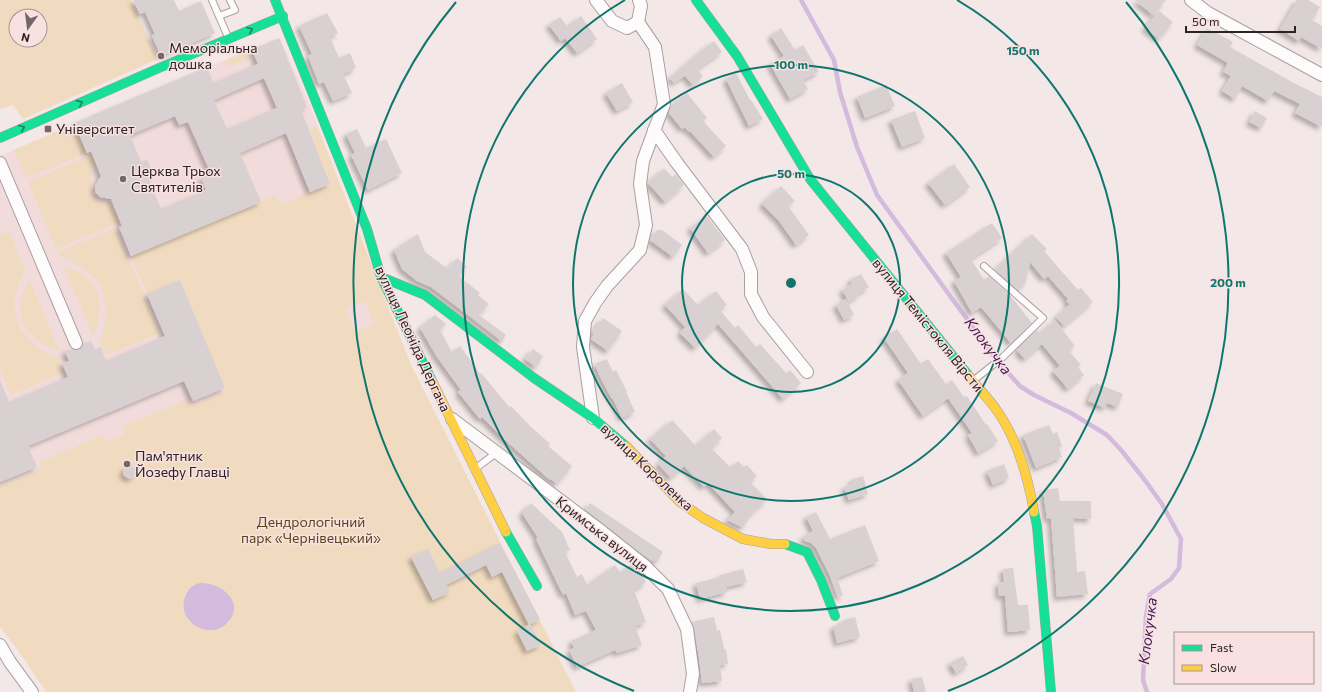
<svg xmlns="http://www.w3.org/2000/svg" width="1322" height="692" viewBox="0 0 1322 692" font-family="Commissioner,sans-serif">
  <defs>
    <filter id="shadow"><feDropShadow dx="-3.5" dy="3.5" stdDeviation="2" flood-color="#0004"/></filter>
  </defs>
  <rect width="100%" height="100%" fill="#f3e7e7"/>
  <polygon fill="#f2dbdb" points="280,38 310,106 391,317 225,388 226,391 191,406 188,399 124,434 108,441 102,435 39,462 41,469 0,486 0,156 207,67"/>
  <g fill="#f1dbc0" fill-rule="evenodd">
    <path d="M0,0H131L158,59L23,119L13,105L0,109ZM16,16H40V40H16Z"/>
    <polygon points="247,51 250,58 227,67 225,60"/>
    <polygon points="75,124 87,153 26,178 14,150"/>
    <path d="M317,126L412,367L576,692H46L20,653L0,627V486L41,469L39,462L102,435L108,441L124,434V426L188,399L191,406L226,391L180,280L147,294L131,256L276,195L281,204L330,184L309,130ZM365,301L374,324L355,332L346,308Z"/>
    <path d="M98,152L102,162L90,167C95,180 86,191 98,201L109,202L113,212L122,208L126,219L56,249L28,182Z"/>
    <path d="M115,228L160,333L107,355L101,343L98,345C107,327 109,300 98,282C94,276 88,272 82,268C75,263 68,258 60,257L58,252Z"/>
    <path d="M9,231L25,270C2,311 19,345 62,359L58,361L63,373L11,395L0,370V235Z"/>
    <path d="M64,267C100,273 107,306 93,336Z"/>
    <path d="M30,281L59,350C26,343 7,310 30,281Z"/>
  </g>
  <path fill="#d4badd" d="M200,583C221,582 247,603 227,623C210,641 176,622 185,597C188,589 192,585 200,583Z"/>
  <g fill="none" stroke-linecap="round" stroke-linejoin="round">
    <polyline stroke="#d4badd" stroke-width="4.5" points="801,0 834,60 840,92 857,147 877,195 995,358 1020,386 1034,395 1071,413 1107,435 1121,450 1144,479 1162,504 1181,539 1179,568 1171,579 1150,594 1146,616 1143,680 1147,692"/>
  </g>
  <g fill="#d9d0d2" fill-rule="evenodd" filter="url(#shadow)">
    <polygon points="133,0 174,0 179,11 201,1 215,33 161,56 152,36 155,34 145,12 140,14"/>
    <polygon points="1135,0 1166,0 1153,15"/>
    <polygon points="1297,0 1308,0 1320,7 1312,20 1322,26 1322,49 1301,37 1299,41 1280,29"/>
    <polygon points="1159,11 1173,22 1159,39 1145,28"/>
    <polygon points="327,13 338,33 330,37 339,58 350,53 356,68 343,74 352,93 333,101 324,82 319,84 308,56 312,54 299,26"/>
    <polygon points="581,16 597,39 577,53 565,38 561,41 549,25 560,17 567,26"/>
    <polygon points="781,28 795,50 803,45 819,72 803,80 808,89 790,99 770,64 784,56 771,36"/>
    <polygon points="1207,28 1233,42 1230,47 1292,82 1322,97 1322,127 1295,113 1300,104 1274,91 1268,101 1242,86 1235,99 1222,91 1231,76 1223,72 1228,63 1197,45"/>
    <path d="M279,38L307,107L301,110L330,184L310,192L286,133L240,153L261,202L131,256L119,227L122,226L111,199L100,197L95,192V186L101,176L91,151L87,153L74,123L207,67L213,83L258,64L252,50ZM264,78L277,108L227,129L214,100ZM175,116L179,125L188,122L211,174L201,178L206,190L161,209L148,179L155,176L147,159L141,162L130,135Z"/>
    <polygon points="714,41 722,52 697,69 703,76 693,85 685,76 674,83 670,78 702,50"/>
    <polygon points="736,73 750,100 751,100 763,119 749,126 726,79"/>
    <polygon points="622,83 633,102 617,111 606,93"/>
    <polygon points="886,85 895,106 865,118 857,97"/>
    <polygon points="687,93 707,118 703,121 726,146 714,157 690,131 689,132 685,127 682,129 669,113 671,105"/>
    <polygon points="915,111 925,138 902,147 891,120"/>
    <polygon points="1255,111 1267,118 1261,128 1249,122"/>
    <polygon points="357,129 366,148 386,139 402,173 368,190 351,155 355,153 346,134"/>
    <polygon points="954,164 970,187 945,205 928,183"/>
    <polygon points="664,168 672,177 676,174 684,185 665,202 648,183"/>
    <polygon points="781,186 795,201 788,206 809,235 796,245 779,221 762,204"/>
    <polygon points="707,216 725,240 708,253 690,228"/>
    <polygon points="992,223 1002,238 971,259 984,280 989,276 1009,294 1032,323 1011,343 981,307 972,313 954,281 961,277 946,253"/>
    <polygon points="657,230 662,230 682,245 673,257 650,240"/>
    <polygon points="418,234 425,252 448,269 457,258 467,267 459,276 480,293 478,295 489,304 479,315 506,335 502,341 431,287 417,281 402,269 394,250"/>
    <polygon points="1032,234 1047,249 1044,251 1078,290 1081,288 1093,302 1064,326 1056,317 1070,304 1066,301 1068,299 1048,276 1044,279 1030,262 1026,282 1017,289 995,270"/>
    <polygon points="861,274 869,287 858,294 859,295 849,302 842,290 852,284 850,280"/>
    <polygon points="180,280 225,388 193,401 184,381 28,446 37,467 0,482 0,380 9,402 68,377 62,363 69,361 65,351 71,349 75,350 79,350 83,344 91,341 95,350 101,347 106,361 165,336 147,294"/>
    <polygon points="683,289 698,305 716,291 727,305 720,310 735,328 738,325 756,347 760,344 786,373 790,370 801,383 783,399 718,324 695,348 680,333 685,327 665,305"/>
    <polygon points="846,299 854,315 844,320 836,305"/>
    <polygon points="435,315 446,324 440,330 452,352 460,346 480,374 481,373 510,408 511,406 530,426 550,444 548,446 572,466 557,484 551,479 550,480 503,438 482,417 480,419 458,392 461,390 437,357 420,328"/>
    <polygon points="603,318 622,331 608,351 591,339 594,334 592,332"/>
    <polygon points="1055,320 1075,346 1069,351 1081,365 1078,367 1084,375 1068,389 1053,371 1060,366 1042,344 1025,359 1017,350 1037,330 1040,333"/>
    <polygon points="897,329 921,364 928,359 946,384 952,380 964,397 967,396 986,425 987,424 998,441 978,453 968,435 972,433 948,398 923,416 898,380 908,373 884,338"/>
    <polygon points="533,349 543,356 536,367 525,359"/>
    <polygon points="607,359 613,372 616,370 627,392 626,392 635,412 622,418 613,399 612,399 599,375 595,364"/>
    <polygon points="1096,383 1123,394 1118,407 1107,403 1105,408 1088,401"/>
    <polygon points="672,420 696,446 714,429 722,438 711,448 731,468 738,461 744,467 747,465 757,476 750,482 767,499 746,519 748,521 742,527 727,520 735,512 708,483 704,487 684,466 671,478 658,464 666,456 650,439"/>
    <polygon points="1049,425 1053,434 1057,432 1062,446 1059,448 1062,457 1036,468 1023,435"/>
    <polygon points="1004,464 1009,478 993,485 987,471"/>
    <polygon points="131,465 136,469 135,476 129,479 123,475 124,468"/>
    <polygon points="863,476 868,494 849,500 844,487 852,484 851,480"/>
    <polygon points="1058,488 1060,501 1091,501 1091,519 1073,518 1077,572 1085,571 1088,594 1057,597 1051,518 1047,519 1043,490"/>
    <polygon points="531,503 562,532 570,550 565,552 577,577 582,574 587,585 615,565 620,572 631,565 639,571 646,582 634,590 646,622 635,626 642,645 617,653 615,650 577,667 569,650 574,648 571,641 596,630 586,611 575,615 566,593 563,595 536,539 538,538 522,513"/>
    <polygon points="590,503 663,552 657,561 652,561 642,554 586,510"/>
    <polygon points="816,512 830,539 865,525 879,561 837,578 843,595 838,597 830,576 816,548 811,543 805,541 803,537 813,531 806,517"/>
    <polygon points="500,543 540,619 529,625 502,572 492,577 486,565 446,585 450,592 433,600 411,557 428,549 440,573"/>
    <polygon points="1013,568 1018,605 1028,605 1030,630 1008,632 1005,596 999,596 998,583 1004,582 1003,569"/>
    <polygon points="743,569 747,582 726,587 727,592 700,599 696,583 721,577 720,575"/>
    <polygon points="714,617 717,631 720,630 724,649 726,649 728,664 720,665 722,681 702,683 699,657 694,628 692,622"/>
    <polygon points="855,617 860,637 837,643 833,626 839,625 844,620"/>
    <polygon points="530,624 541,645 527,651 517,631"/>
    <polygon points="963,656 968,665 956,673 950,663"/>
    <polygon points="922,677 926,692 914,692 911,679"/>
  </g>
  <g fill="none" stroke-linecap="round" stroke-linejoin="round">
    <defs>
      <g id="lane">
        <polyline points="212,0 228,37"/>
        <polyline points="219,16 235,10 230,0"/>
        <polyline points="974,380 1003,357 1043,318 984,266"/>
        <polyline points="475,469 496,453"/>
      </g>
      <g id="street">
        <polyline points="596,0 612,21 627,28 638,22"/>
        <polyline points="1191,0 1208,13 1322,75"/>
        <polyline points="638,22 641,6 639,0"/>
        <polyline points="654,130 677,163 742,249 751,272 751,294 763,317 807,372"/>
        <polyline points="0,163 76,343"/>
        <polyline points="593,418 583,347 585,321 595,303 607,286 640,250 646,225 640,184 643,161 664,104 655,47 638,22"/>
        <polyline points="452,419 597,528 645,566 668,589 687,629 693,674 690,692"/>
        <polyline points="0,645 10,662 32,692"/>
      </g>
      <g id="fast">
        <polyline points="275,0 367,229 381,277 433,383"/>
        <polyline points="696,0 737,56 810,179 969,376"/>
        <polyline points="0,138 159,68 283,16"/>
        <polyline points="381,277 425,295 534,378 593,418 626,446"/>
        <polyline points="1034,512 1037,526 1051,692"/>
        <polyline points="506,532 537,586"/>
        <polyline points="785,544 807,552 821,580 835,616"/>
      </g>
      <g id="slow">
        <path d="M969,376C978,388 989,399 998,412C1018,441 1028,477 1034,512"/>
        <polyline points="433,383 506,532"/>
        <polyline points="626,446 680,502 703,518 743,539 771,544 785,544"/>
      </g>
    </defs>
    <use href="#lane" stroke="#a9a0a0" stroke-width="8"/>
    <use href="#street" stroke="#a9a0a0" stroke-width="14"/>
    <use href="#fast" stroke="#a9a0a0" stroke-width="10"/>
    <use href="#slow" stroke="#a9a0a0" stroke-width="10"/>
    <use href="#lane" stroke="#fdfbfb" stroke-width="6"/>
    <use href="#street" stroke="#fdfbfb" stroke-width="12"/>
    <use href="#fast" stroke="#16e098" stroke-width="9"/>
    <use href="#slow" stroke="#ffcf43" stroke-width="9"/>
  </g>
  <defs><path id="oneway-chevron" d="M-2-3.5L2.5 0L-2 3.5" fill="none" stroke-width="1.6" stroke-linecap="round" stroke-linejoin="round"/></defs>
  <g stroke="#21825e">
    <use href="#oneway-chevron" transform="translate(250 30) rotate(-23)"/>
    <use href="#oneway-chevron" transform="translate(80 103) rotate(-24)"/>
    <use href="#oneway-chevron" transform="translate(22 128) rotate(-23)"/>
  </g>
  <g fill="none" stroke="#0f766e" stroke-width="2">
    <circle cx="791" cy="283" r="109"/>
    <circle cx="791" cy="283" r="218"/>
    <path d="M957 0A328 328 0 1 1 625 0"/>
    <path d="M634 691A437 437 0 0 1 456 2M1126 2A437 437 0 0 1 948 691"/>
  </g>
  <g fill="#726868" stroke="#f9e1e2" stroke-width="1.5">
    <circle cx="161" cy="56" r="4"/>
    <rect x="44" y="125" width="8" height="8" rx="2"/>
    <circle cx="123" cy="179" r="4"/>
    <circle cx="127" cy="464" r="4"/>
  </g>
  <g text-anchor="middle" stroke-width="3" stroke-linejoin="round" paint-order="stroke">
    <g font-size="14" fill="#2c2323" stroke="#f9e1e2" text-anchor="start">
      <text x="169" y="53">Меморіальна<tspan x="169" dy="16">дошка</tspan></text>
      <text x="56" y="134">Університет</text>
      <text x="131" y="176">Церква Трьох<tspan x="131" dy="16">Святителів</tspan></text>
      <text x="135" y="461">Пам'ятник<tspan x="135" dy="16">Йозефу Главці</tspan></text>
    </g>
    <g font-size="14" fill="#2c2323" stroke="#f9e1e2">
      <text transform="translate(928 325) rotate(51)" y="5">вулиця Темістокля Вірсти</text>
      <text transform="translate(413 339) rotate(65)" y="5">вулиця Леоніда Дергача</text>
      <text transform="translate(647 467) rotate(43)" y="5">вулиця Короленка</text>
      <text transform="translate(602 534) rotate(38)" y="5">Кримська вулиця</text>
    </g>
    <g font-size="14" fill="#5c451b" stroke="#f9e1e2">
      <text x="311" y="527">Дендрологічний<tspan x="311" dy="16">парк «Чернівецький»</tspan></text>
    </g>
    <g font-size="15" font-style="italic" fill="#401754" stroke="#f9e1e2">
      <text transform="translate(988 346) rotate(53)" y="5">Клокучка</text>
      <text transform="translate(1148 631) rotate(-83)" y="5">Клокучка</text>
    </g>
  </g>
  <circle cx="791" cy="283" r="6" fill="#0f766e" stroke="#f9e1e2" stroke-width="2"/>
  <g font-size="12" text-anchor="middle" font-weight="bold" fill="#0f766e" stroke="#f9e1e2" stroke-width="3" stroke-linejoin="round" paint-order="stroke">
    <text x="1023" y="55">150 m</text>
    <text x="791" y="69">100 m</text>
    <text x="791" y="178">50 m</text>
    <text x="1228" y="287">200 m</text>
  </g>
  <rect x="1174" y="632" width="140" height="52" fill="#f9e1e2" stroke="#a79596"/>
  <rect x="1182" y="645" width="20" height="6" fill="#16e098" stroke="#a79596"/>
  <text x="1210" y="652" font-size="12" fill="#2c2323">Fast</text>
  <rect x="1182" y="665" width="20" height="6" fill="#ffcf43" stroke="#a79596"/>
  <text x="1210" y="672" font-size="12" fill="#2c2323">Slow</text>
  <g transform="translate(28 28) rotate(194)"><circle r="19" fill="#f9e1e2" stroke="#a79596"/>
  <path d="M0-3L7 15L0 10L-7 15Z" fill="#726868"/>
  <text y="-6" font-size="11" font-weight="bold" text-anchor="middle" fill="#2c2323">N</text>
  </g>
  <path d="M1186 26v6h109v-6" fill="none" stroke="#2c2323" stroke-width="2"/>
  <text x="1192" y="26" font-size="12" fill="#2c2323" stroke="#f9e1e2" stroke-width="3" paint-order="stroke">50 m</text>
</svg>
